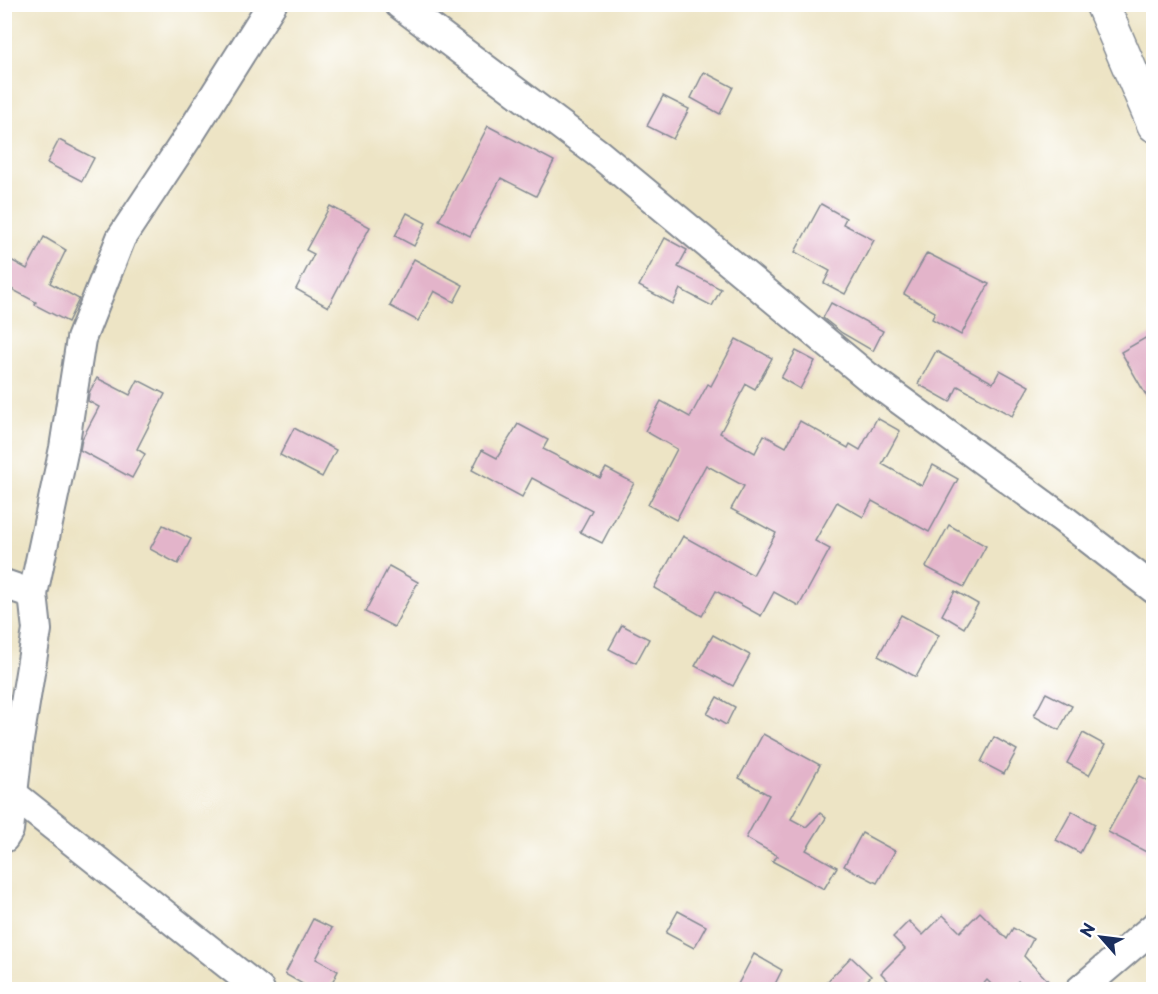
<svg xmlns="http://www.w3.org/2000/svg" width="1158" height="994" viewBox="0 0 1158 994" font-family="'Playpen Sans',sans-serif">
  <rect width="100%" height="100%" fill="#fff"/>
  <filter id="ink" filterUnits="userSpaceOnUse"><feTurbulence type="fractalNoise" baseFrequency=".0167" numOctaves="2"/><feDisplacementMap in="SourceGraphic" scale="12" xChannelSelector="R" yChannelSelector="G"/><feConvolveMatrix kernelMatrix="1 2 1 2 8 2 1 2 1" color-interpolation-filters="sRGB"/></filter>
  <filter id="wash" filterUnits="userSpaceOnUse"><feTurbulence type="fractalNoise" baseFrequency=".008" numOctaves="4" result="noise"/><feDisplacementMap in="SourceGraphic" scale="24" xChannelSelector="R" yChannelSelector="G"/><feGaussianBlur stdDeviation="1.35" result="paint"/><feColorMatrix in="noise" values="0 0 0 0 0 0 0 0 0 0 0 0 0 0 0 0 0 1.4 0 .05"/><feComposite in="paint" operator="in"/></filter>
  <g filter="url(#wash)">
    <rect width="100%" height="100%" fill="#ede4c5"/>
    <g id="blocks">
      <g fill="#e3b4ca">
        <polygon points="704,72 733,87 720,114 691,98"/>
        <polygon points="663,96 689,109 673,139 647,126"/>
        <polygon points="488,126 554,161 536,196 501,178 470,236 439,220"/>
        <polygon points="59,140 94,158 82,181 47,163"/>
        <polygon points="821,204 846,218 843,224 874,240 845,294 824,283 830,271 795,252"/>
        <polygon points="330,206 370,227 328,307 296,289 314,254 306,250"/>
        <polygon points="407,213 426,223 414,246 395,236"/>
        <polygon points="44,237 66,250 50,283 79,299 68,322 35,305 36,302 4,285 4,273 11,260 27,269"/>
        <polygon points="665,238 687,250 678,267 721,289 712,306 680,289 673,304 639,286"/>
        <polygon points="927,253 989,284 961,335 932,319 935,312 904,294"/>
        <polygon points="414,259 463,285 454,302 434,291 418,321 390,306"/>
        <polygon points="831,303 883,331 873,351 842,333 823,318"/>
        <polygon points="1154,333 1154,409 1121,352"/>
        <polygon points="736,339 772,358 755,389 746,384 720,433 755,453 764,435 786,447 800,421 848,448 850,444 860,450 877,418 900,431 882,464 922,486 933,465 958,479 929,532 872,501 863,517 837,502 815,541 830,549 799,606 774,592 761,616 716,591 702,616 654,588 683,536 753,575 776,533 731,509 744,486 706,465 676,520 648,505 677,449 645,431 661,401 690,417 708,384 711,386"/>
        <polygon points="796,351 815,361 800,389 781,378"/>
        <polygon points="936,351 993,383 1000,370 1029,386 1012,416 958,386 950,402 918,384"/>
        <polygon points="97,378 130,395 138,380 165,394 137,449 145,454 132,478 80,450 82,439 99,407 88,401 89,393"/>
        <polygon points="518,424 548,440 543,449 600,478 606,468 634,483 602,543 580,532 592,510 532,478 522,497 472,470 482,450 497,458"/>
        <polygon points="294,428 336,450 322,477 280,455"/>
        <polygon points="163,525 191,539 178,564 150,549"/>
        <polygon points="949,525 986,546 964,587 926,567"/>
        <polygon points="389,566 418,582 394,627 365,612"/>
        <polygon points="955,591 978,604 964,628 942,615"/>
        <polygon points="901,615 939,635 916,677 878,656"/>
        <polygon points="622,625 649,639 636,663 609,649"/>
        <polygon points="713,635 750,655 733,686 695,666"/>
        <polygon points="1046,693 1072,706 1059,730 1034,716"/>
        <polygon points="717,697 735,707 726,725 707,714"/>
        <polygon points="1083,733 1105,745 1089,775 1067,763"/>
        <polygon points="763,734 820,765 791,819 806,827 820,813 826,818 806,850 837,867 824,889 772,861 778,856 746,838 769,795 739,778"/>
        <polygon points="994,737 1017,750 1004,774 981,762"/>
        <polygon points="1139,776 1154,784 1154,856 1108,832"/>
        <polygon points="1072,811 1095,824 1080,853 1056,840"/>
        <polygon points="862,833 895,851 877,883 844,866"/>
        <polygon points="678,911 706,926 694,948 666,933"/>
        <polygon points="980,912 1007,939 1013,928 1033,939 1024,956 1057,990 1026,990 1018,981 1009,990 997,990 987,980 978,990 897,990 881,973 905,949 893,937 909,921 923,935 943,915 960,932"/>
        <polygon points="313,919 332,928 316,959 338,971 328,990 313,990 285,974"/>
        <polygon points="754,954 782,970 772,990 735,990"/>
        <polygon points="851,957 871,976 858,990 819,990"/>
      </g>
    </g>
  </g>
  <g filter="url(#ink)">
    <use href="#blocks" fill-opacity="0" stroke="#848a92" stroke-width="1.5"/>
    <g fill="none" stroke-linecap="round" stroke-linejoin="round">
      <defs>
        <g id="minor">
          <polyline points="399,4 599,154 867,376 1062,518 1154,589"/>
          <polyline points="4,584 33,594 37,630 19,740 9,830 4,838"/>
          <polyline points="33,594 64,448 81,339 121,238 190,134 272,4"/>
          <polyline points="13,794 260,990"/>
          <polyline points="1080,990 1154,927"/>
        </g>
        <polyline id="secondary" points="1102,4 1154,125"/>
      </defs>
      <use href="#minor" stroke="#848a92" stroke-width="32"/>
      <use href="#secondary" stroke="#848a92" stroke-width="36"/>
      <use href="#minor" stroke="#fff" stroke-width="28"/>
      <use href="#secondary" stroke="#fff" stroke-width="33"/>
    </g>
  </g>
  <rect width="1158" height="994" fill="none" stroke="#fff" stroke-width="24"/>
  <g transform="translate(1101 937) rotate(298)" stroke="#ffffff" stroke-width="4.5" paint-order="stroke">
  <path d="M0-4.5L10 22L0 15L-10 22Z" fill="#1b2f5e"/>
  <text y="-9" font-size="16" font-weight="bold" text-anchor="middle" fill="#1b2f5e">N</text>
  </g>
</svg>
